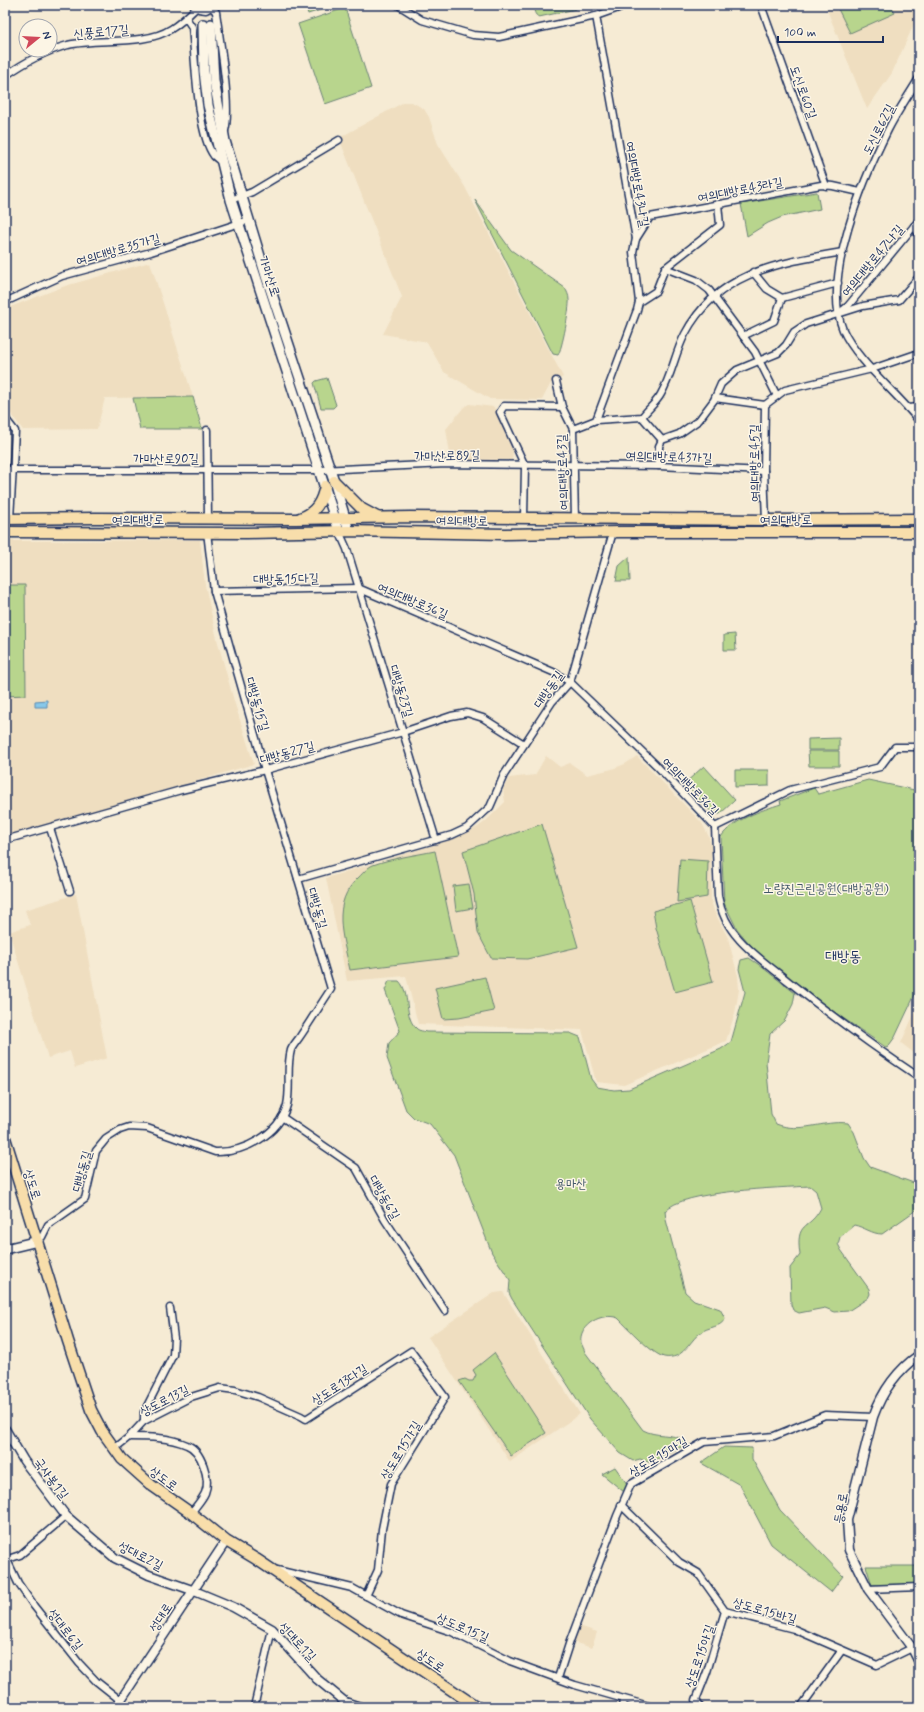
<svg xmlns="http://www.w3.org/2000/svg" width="924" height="1712" viewBox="0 0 924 1712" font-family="Mynerve,'Poor Story',sans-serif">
  <rect width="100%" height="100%" fill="#f6ebd4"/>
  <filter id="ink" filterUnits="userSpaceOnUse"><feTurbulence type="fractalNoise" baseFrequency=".025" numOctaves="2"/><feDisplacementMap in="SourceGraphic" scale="8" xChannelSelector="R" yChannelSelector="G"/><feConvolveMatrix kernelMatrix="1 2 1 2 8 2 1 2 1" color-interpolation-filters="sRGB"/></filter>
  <g filter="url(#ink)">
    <g fill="#efdec0">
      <polygon points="825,5 919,5 919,13 892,73 867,109"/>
      <polygon points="404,102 412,102 424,109 429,117 438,144 465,187 563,377 551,383 542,400 490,399 444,372 427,342 383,334 402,297 339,138"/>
      <polygon points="150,262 193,397 105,398 97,429 23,430 5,406 5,309 65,286"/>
      <polygon points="469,404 494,407 513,452 512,460 451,460 446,429 464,407"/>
      <polygon points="200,540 205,585 217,639 234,701 254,764 88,813 5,839 5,541"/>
      <polygon points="546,756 560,767 570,763 587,775 612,769 625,764 637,756 702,823 709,837 711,846 711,900 714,911 728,938 738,976 739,990 735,1013 726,1041 624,1085 596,1082 582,1030 418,1024 406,976 347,981 326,878 434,845 455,838 478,827 486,821 505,802 503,789 509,778 535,775"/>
      <polygon points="76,894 107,1058 75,1068 70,1051 48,1058 9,932 30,925 25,910"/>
      <polygon points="919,1003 919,1057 901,1043"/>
      <polygon points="503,1292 580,1414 510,1462 428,1337 494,1293"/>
      <polygon points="579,1626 597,1632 592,1648 573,1642"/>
    </g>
    <g fill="#b8d58d" stroke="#6a8276">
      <polygon points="305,5 336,5 308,14"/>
      <path d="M534,5H585L576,9L539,17C534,15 534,10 534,5Z"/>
      <polygon points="836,5 891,5 895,13 850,33"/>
      <polygon points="345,8 371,88 325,104 298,24"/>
      <polygon points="817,192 820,209 782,217 768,223 747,236 741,204"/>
      <path d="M475,200L511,250L565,288C567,292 569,295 569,300C570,308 562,349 558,355L553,354Z"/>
      <polygon points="327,378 336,405 333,408 321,408 314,383 316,381"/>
      <polygon points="193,397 202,429 140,429 133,398"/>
      <polygon points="629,557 630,581 616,581 619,566"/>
      <polygon points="5,585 25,585 26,695 5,696"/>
      <polygon points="735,634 736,650 724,650 724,635"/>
      <polygon points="839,738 839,750 808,750 808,739"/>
      <polygon points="808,751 839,751 839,766 809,766"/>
      <polygon points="704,766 735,800 720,814 713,814 685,783"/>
      <polygon points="735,770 769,770 769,786 735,787"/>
      <path d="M868,780L919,791V986L895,1037L887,1048L837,1014L759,955L737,929L724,903L721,837C732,820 762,810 781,804L780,801L814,788L818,794Z"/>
      <polygon points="542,824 578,947 527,959 491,958 478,933 474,894 463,851"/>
      <path d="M435,851L458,957L350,970C343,937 330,903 359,877C363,873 368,867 373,865C392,858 416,855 435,851Z"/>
      <polygon points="680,859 708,861 707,897 677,902"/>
      <polygon points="469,884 473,908 456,911 453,886"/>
      <polygon points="690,901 713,982 675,992 656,928 653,911"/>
      <path d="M749,958L758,964L795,993L793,1004L785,1020L770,1034L766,1062L771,1114L776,1124C802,1134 822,1120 848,1123L854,1132L864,1158L870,1167L919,1185V1208L882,1234C872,1234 864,1227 854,1225L840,1237L838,1244L841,1250L869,1289L870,1294L868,1298L848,1311L835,1312L825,1308L799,1313L793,1310L791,1305L790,1268L800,1255C795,1220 809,1231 821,1208L816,1191L810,1186C781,1188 682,1190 665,1211L666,1220L685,1292L694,1300L720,1309L725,1318C722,1328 708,1326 700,1333C691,1340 687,1351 676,1356C673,1357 668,1358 664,1357C652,1354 628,1328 618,1318C603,1312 578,1324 581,1343C582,1345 584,1349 585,1352L643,1430C656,1437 671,1433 685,1440L686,1443L684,1446L668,1452L651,1463L640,1459L633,1461L620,1453L590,1419L512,1299L509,1293L510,1280L492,1253L486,1238L454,1155L430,1124L414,1118L406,1110L387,1058L389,1043L400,1031L385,990L389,981H399C411,993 403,1017 417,1029C419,1031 424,1031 426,1032L570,1033L580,1037L591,1079L597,1087L614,1090L629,1089L721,1049L731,1042L745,992L739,969L741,960Z"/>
      <polygon points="485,977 494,1011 459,1018 443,1019 435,988"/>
      <polygon points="494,1353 546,1433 511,1456 459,1381 465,1379 469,1381 473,1381 476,1375 473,1370"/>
      <polygon points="724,1447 752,1448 752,1459 780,1510 843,1576 831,1592 771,1544 740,1485 701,1463"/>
      <polygon points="615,1467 627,1484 624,1492 602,1474"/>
      <polygon points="866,1566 919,1566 919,1584 872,1585"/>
    </g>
    <polygon fill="#88c8e9" stroke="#5c8bb1" points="47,700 47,707 35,707 35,701"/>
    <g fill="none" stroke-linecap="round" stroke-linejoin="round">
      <g stroke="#cac5bc" stroke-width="9" stroke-dasharray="9 4.5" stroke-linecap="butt">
        <polyline points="201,5 203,24"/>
        <polyline points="210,5 211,24"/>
      </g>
      <defs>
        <g id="minor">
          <polyline points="195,5 199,9 206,10 214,5"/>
          <polyline points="398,5 422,20 473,35 499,37 596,16 627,5"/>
          <polyline points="761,5 826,186"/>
          <path d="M212,7L216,12C219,35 233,115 224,133"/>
          <path d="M186,18L192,27C195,56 197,135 214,156C216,158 219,160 221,162"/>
          <path d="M5,76C25,62 45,51 68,45C98,38 145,46 171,29C181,23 189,15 197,7"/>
          <path d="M919,78C909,95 897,112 888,130C864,178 821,278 843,330C856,360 898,394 919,421"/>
          <polyline points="231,200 252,192 339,140"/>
          <polyline points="914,226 919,235"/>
          <polyline points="636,239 650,217 821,185 833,186 860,192"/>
          <polyline points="665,268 696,280 709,290 755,352 777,396"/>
          <polyline points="753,272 767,289 782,298"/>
          <polyline points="782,298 838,283"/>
          <polyline points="5,302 62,276 151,252 249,220"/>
          <polyline points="639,302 656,291 665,268 720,225 718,204"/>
          <polyline points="843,310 848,306 919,220"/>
          <polyline points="743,336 774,321 782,298"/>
          <polyline points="556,381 562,407 573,429 575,519"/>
          <polyline points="715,398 765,405"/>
          <polyline points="908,408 919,407"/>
          <polyline points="642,417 662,440"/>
          <polyline points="5,418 15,431 10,519"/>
          <path d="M596,420L642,417C648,409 657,402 661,394C672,375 675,353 685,334C718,271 779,263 843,252"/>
          <polyline points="573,429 596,420 637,310 639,302 633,252 636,239 596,16"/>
          <polyline points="207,430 208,519"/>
          <polyline points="659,466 659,446 662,440 679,434 699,420 714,400 721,384 737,370 778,353 786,345 794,332 806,324 863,306 899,300 919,277"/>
          <polyline points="5,470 320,470 446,464 659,466 764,471"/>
          <polyline points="524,518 525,466 500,412 504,406 562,407"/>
          <polyline points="766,520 764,471 765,405 785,390 872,369 919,353"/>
          <polyline points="339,531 347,549 436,840"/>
          <polyline points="207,532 214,591 265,770 298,879"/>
          <path d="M214,591L358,588L553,672L570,682L656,765L715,827L718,896C721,913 728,927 739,939C753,955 772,968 788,981C830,1015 874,1047 919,1077"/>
          <polyline points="715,827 790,790 880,767 895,747 919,747"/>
          <polyline points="50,828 70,891"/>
          <polyline points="5,840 181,790 265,770 403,732 451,716 467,713 483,718 524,744"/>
          <polyline points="282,1117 356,1168 385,1220 445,1311"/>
          <path d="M38,1241L42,1237L48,1225L85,1199L96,1151L106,1139L120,1130L129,1127L147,1128L215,1152C243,1153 279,1135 287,1105C291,1088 286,1068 291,1050C293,1045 298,1040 301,1035C311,1020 321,1004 331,989L298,879L452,835L467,828L490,807L504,775L552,702L570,682L613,532"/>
          <polyline points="144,1421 144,1412 173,1355 174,1338 170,1308"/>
          <path d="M129,1437C148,1437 169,1437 187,1445C201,1450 211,1479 205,1493C202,1500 195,1507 191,1513"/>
          <polyline points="114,1449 129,1437 144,1421 191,1397 220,1388 235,1390 258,1397 301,1416 306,1419 411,1351 445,1397 391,1484 382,1529 378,1570 366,1596"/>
          <polyline points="621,1505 679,1562 698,1573 725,1611 794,1629 877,1665 912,1648"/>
          <polyline points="5,1560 20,1555 66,1516"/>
          <polyline points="7,1560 18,1583 34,1606 79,1663 96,1681 120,1700"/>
          <polyline points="277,1570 352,1588 401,1615 452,1632 510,1661 575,1685 652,1707"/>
          <polyline points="868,1589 919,1587"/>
          <polyline points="558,1678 570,1641 617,1516 631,1484 704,1442 774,1436 825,1415 873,1417"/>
          <polyline points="254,1707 272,1629"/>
          <polyline points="622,1707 623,1699"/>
          <polyline points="700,1707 696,1700 707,1672 725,1611"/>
          <polyline points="801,1707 842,1650"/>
        </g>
        <g id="tertiary">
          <path d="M919,1355C896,1371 882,1392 873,1417L847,1520L849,1550L868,1589L912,1648L919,1662"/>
          <polyline points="5,1429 24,1461 66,1516 115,1558 149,1575 192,1590 233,1607 272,1629 317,1679 345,1702 360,1707"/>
          <polyline points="116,1707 226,1541"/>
        </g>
        <g id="secondary">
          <polyline points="203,24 204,71 208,105 231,200 339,531"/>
          <polyline points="211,24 214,81 225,141 266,276 334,481 349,531"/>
          <polyline points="5,1249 38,1241"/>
        </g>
        <g id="primary">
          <polyline points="334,481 362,509 377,517"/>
          <path d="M300,518C316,513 322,501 325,486"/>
          <polyline points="5,519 96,518 295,519 410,517 766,520 919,519"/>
          <polyline points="5,532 246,533 349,531 505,534 620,532 919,532"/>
          <polyline points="5,1138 68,1341 91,1410 102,1431 122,1459 151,1485 191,1513 226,1541 256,1559 477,1707"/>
        </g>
      </defs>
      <use href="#minor" stroke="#1b2f5e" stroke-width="9"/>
      <use href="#tertiary" stroke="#1b2f5e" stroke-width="11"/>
      <use href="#secondary" stroke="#1b2f5e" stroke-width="12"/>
      <use href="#primary" stroke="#1b2f5e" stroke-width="13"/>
      <use href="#minor" stroke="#fcf5e5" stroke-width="6"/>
      <use href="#tertiary" stroke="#fcf5e5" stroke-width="8"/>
      <use href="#secondary" stroke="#fcf5e5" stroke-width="9"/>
      <use href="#primary" stroke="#f8deab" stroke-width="10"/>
    </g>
  </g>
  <g text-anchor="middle" stroke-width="3" stroke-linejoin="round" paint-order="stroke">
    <g font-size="13" fill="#1b2f5e" stroke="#fcf5e5">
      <text transform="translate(101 31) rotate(-5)" y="5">신풍로17길</text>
      <text transform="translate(804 92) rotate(70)" y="5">도신로60길</text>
      <text transform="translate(878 129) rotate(-63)" y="5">도신로62길</text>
      <text transform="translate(638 184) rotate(80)" y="5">여의대방로43나길</text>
      <text transform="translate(740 189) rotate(-11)" y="5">여의대방로43라길</text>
      <text transform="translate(118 249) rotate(-16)" y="5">여의대방로35가길</text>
      <text transform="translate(872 260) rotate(-50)" y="5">여의대방로47나길</text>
      <text transform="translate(270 276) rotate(71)" y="5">가마산로</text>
      <text transform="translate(447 455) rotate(-1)" y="5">가마산로89길</text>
      <text transform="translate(669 456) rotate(2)" y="5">여의대방로43가길</text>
      <text x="166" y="463">가마산로90길</text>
      <text transform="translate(754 463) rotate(-90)" y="5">여의대방로45길</text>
      <text transform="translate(562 472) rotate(-92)" y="5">여의대방로43길</text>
      <text x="138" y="524">여의대방로</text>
      <text x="786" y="524">여의대방로</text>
      <text transform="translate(462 520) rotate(1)" y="5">여의대방로</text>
      <text transform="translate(286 578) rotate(-1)" y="5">대방동15다길</text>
      <text transform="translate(413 600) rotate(23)" y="5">여의대방로36길</text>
      <text transform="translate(548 689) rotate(-55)" y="5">대방동길</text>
      <text transform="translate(402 691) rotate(73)" y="5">대방동23길</text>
      <text transform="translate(258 704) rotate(74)" y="5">대방동15길</text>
      <text transform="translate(287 752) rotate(-15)" y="5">대방동27길</text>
      <text transform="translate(691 786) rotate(46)" y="5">여의대방로36길</text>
      <text transform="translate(318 908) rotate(74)" y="5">대방동길</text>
      <text transform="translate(81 1171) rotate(-74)" y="5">대방동길</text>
      <text transform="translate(33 1184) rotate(72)" y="5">상도로</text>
      <text transform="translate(385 1197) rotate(60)" y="5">대방동6길</text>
      <text transform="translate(339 1384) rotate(-33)" y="5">상도로13다길</text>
      <text transform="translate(164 1400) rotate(-27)" y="5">상도로13길</text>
      <text transform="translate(400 1450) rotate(-59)" y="5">상도로15가길</text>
      <text transform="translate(658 1456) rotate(-31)" y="5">상도로15마길</text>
      <text transform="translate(52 1478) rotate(53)" y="5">국사봉1길</text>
      <text transform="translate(164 1478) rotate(37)" y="5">상도로</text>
      <text transform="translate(840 1508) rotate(-80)" y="5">등용로</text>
      <text transform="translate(141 1555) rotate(27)" y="5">성대로2길</text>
      <text transform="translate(765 1610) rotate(16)" y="5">상도로15바길</text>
      <text transform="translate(160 1617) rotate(-57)" y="5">성대로</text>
      <text transform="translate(463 1627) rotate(23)" y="5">상도로15길</text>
      <text transform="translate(66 1629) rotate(52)" y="5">성대로6길</text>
      <text transform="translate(298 1641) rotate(47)" y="5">성대로1길</text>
      <text transform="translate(699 1656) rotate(-71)" y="5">상도로15아길</text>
      <text transform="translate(431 1660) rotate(34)" y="5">상도로</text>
    </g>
    <g font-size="13" fill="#42586a" stroke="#fcf5e5">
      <text x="826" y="893">노량진근린공원(대방공원)</text>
      <text x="571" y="1188">용마산</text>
    </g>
    <g font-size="15" fill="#1b2f5e" stroke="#fcf5e5">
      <text x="843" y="961">대방동</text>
    </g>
  </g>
  <rect width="924" height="1712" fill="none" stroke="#fcf5e5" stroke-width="20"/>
  <rect x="10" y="10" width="904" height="1692" fill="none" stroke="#1b2f5e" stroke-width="1.5" filter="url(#ink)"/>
  <g transform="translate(38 38) rotate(72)"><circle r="19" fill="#fcf5e5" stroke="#a2a6af"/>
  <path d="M0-3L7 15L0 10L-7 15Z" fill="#d1495b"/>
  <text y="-6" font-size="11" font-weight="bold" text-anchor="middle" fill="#1b2f5e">N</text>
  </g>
  <path d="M778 36v6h105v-6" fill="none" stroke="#1b2f5e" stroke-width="2"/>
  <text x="784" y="36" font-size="12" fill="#1b2f5e" stroke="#fcf5e5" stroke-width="3" paint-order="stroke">100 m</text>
</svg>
